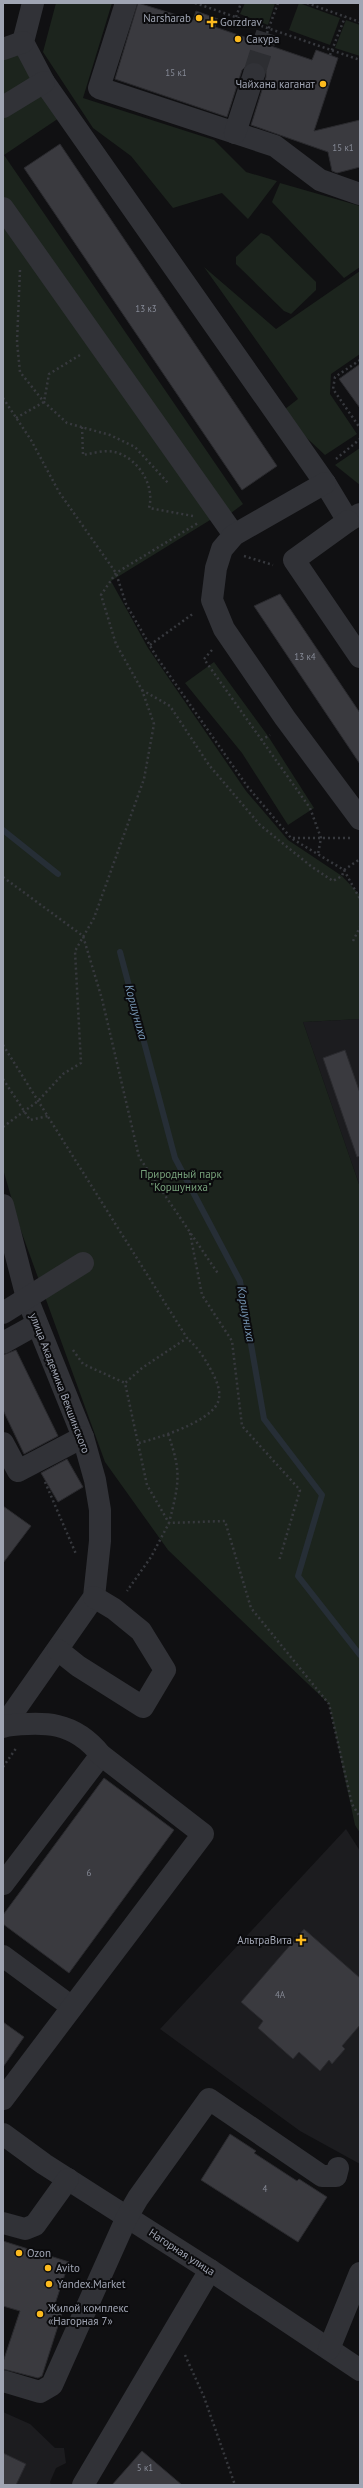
<svg xmlns="http://www.w3.org/2000/svg" width="363" height="2488" viewBox="0 0 363 2488" font-family="'PT Sans',sans-serif">
  <rect width="100%" height="100%" fill="#101012"/>
  <g fill="#1c1c1f">
    <polygon points="360,1019 360,1187 303,1022"/>
    <polygon points="346,1829 360,1851 360,2164 300,2131 160,2029"/>
    <polygon points="3,2412 30,2424 55,2448 64,2448 66,2463 56,2468 50,2482 51,2485 3,2485"/>
  </g>
  <g fill="#1c241d">
    <polygon points="56,3 112,3 83,98 214,140 246,172 277,181 248,219 222,193 173,208 131,156 93,128 43,52"/>
    <polygon points="245,3 275,3 268,25 240,14"/>
    <polygon points="299,3 340,18 330,45 289,30"/>
    <polygon points="346,20 360,25 360,56 335,48"/>
    <polygon points="3,53 19,53 33,81 3,99"/>
    <polygon points="42,91 59,118 4,155 243,504 227,516 3,197 3,115"/>
    <polygon points="280,183 360,206 360,267 344,278 272,202"/>
    <polygon points="3,220 215,517 111,581 148,648 246,791 288,840 342,876 360,895 360,1019 303,1022 360,1187 360,1833 355,1825 329,1704 168,1550 105,1462 20,1228 3,1169"/>
    <polygon points="261,233 269,236 316,282 316,290 291,314 284,311 236,264 236,257"/>
    <polygon points="204,267 276,329 360,271 360,354 331,374 330,394 357,434 325,455 280,413 298,399"/>
    <polygon points="360,448 360,485 335,465"/>
    <polygon points="214,662 268,736 314,808 288,825 242,753 185,683"/>
  </g>
  <g fill="none" stroke-linecap="round" stroke-linejoin="round">
    <g stroke="#262e36" stroke-width="6">
      <polyline points="3,830 58,874"/>
      <polyline points="120,952 175,1158 240,1281 264,1419 322,1495 298,1576 360,1655"/>
    </g>
  </g>
  <g fill="#3a3a3f" stroke="#2a2a2e">
    <polygon points="138,3 193,20 196,11 218,19 215,27 312,60 316,50 338,58 314,131 360,120 360,167 337,173 332,171 328,152 251,125 266,77 266,71 258,62 251,62 242,70 227,117 115,79"/>
    <polygon points="60,144 277,466 242,490 24,168"/>
    <polygon points="360,364 360,408 339,379"/>
    <polygon points="280,594 360,713 360,764 254,606"/>
    <polygon points="345,1050 360,1093 360,1156 357,1157 323,1058"/>
    <polygon points="16,1350 58,1436 24,1454 3,1410 3,1355"/>
    <polygon points="67,1459 83,1487 58,1502 41,1473"/>
    <polygon points="3,1506 31,1526 3,1563"/>
    <polygon points="104,1778 174,1830 69,1973 3,1924 3,1915"/>
    <polygon points="304,1929 360,1978 360,2025 342,2046 345,2049 332,2064 329,2060 320,2071 299,2052 293,2059 258,2028 263,2021 241,2002"/>
    <polygon points="3,2022 24,2037 3,2067"/>
    <polygon points="230,2134 256,2151 254,2153 297,2181 299,2179 327,2197 298,2242 201,2180"/>
    <polygon points="3,2241 69,2262 55,2304 64,2307 42,2376 38,2378 3,2369 3,2362 20,2311 3,2306"/>
    <polygon points="142,2451 182,2485 112,2485"/>
    <polygon points="3,2453 26,2464 16,2485 3,2485"/>
  </g>
  <g fill="none" stroke-linecap="round" stroke-linejoin="round">
    <polyline stroke="#2d2e32" stroke-width="22" stroke-dasharray="22 11" stroke-linecap="butt" points="254,74 267,33"/>
    <g stroke="#37393e" stroke-width="2.5" stroke-dasharray="2 3" stroke-linecap="butt">
      <polyline points="195,3 360,60"/>
      <polyline points="307,3 360,22"/>
      <polyline points="236,17 241,3"/>
      <polyline points="267,33 278,3"/>
      <polyline points="330,55 345,17"/>
      <polyline points="20,270 17,342 20,372 44,402 67,423 110,435 135,447 169,484"/>
      <polyline points="360,360 335,377 333,389 360,428"/>
      <polyline points="3,398 31,440 59,492 116,573 126,604 156,656 247,786 291,838 344,870 360,859"/>
      <polyline points="16,418 44,402 49,374 80,355"/>
      <path d="M82,427L83,455C94,453 107,449 118,453C139,460 155,486 149,508L193,516"/>
      <polyline points="336,459 360,439"/>
      <polyline points="244,556 273,565"/>
      <polyline points="150,645 194,613"/>
      <polyline points="212,650 204,659 310,808 321,838 318,854"/>
      <polyline points="142,690 170,706 209,765 260,825 312,867 333,881 342,876 344,870"/>
      <polyline points="261,740 270,735"/>
      <polyline points="293,838 350,838"/>
      <polyline points="344,870 360,899"/>
      <polyline points="3,877 83,936 102,999 139,1157 219,1275"/>
      <polyline points="353,941 360,927"/>
      <polyline points="3,1045 187,1338 142,1368 125,1383 147,1485 169,1523 151,1557 127,1591"/>
      <polyline points="3,1079 30,1120 48,1116"/>
      <polyline points="3,1127 38,1101 63,1074 81,1063 75,951 94,918 144,779 154,724 142,690 116,644 101,595 116,573 198,523"/>
      <polyline points="190,1233 202,1295 232,1341 242,1426 300,1490 279,1561"/>
      <polyline points="73,1350 83,1364 125,1383"/>
      <path d="M168,1434C182,1473 179,1483 169,1523L225,1521L251,1608L329,1704L352,1804L360,1817"/>
      <path d="M139,1443C158,1438 207,1423 217,1404C223,1394 216,1379 211,1370C204,1357 198,1348 187,1338"/>
      <polyline points="45,1482 76,1554"/>
      <polyline points="3,1767 17,1747"/>
      <polyline points="185,2355 204,2397 235,2485"/>
    </g>
    <g stroke="#313237" stroke-width="22">
      <polyline points="33,3 23,42 44,82 325,483 348,521 360,514"/>
      <polyline points="126,3 99,88 275,146 320,180 360,194"/>
      <polyline points="3,49 23,42"/>
      <polyline points="3,107 44,82"/>
      <polyline points="235,133 254,74"/>
      <polyline points="3,208 234,535"/>
      <polyline points="325,483 234,535 222,549 216,568 212,600 224,629 285,718 360,819"/>
      <polyline points="348,521 294,560 360,657"/>
      <polyline points="3,1205 27,1298 83,1437 95,1480 100,1510 100,1541 94,1597 3,1727"/>
      <polyline points="3,1313 83,1263"/>
      <polyline points="3,1343 37,1324"/>
      <polyline points="3,1443 18,1471 83,1437"/>
      <polyline points="58,1650 78,1666 143,1707 165,1670 141,1631 114,1609 94,1597"/>
      <polyline points="3,1884 101,1755"/>
      <polyline points="3,1956 72,2007"/>
      <path d="M3,2099L203,1834L101,1755C74,1721 44,1721 4,1726"/>
      <polyline points="3,2134 44,2164 210,2270 360,2370"/>
      <polyline points="3,2223 25,2229 35,2225 68,2179"/>
      <polyline points="329,2349 360,2273"/>
      <polyline points="3,2381 40,2392 52,2385 127,2217 138,2198 209,2099 322,2176 336,2176 338,2168"/>
      <polyline points="83,2485 210,2270"/>
    </g>
  </g>
  <g fill="#fcba1e" stroke="#0b0b0d" stroke-width="1.5">
    <circle cx="199" cy="18" r="4"/>
    <path d="M210 16h4v4h4v4h-4v4h-4v-4h-4v-4h4z"/>
    <circle cx="238" cy="39" r="4"/>
    <circle cx="323" cy="84" r="4"/>
    <path d="M299 1934h4v4h4v4h-4v4h-4v-4h-4v-4h4z"/>
    <circle cx="19" cy="2253" r="4"/>
    <circle cx="48" cy="2268" r="4"/>
    <circle cx="49" cy="2284" r="4"/>
    <circle cx="40" cy="2314" r="4"/>
  </g>
  <g text-anchor="middle" stroke-width="4" stroke-linejoin="round" paint-order="stroke">
    <g font-size="9" fill="#868a96">
      <text x="176" y="76">15 к1</text>
      <text x="343" y="151">15 к1</text>
      <text x="146" y="312">13 к3</text>
      <text x="305" y="660">13 к4</text>
      <text x="89" y="1876">6</text>
      <text x="280" y="1998">4А</text>
      <text x="265" y="2192">4</text>
      <text x="145" y="2471">5 к1</text>
    </g>
    <g font-size="11" fill="#a0a5b3" stroke="#0b0b0d" text-anchor="start">
      <text x="191" y="22" text-anchor="end">Narsharab</text>
      <text x="220" y="26">Gorzdrav</text>
      <text x="246" y="43">Сакура</text>
      <text x="315" y="88" text-anchor="end">Чайхана каганат</text>
      <text x="292" y="1944" text-anchor="end">АльтраВита</text>
      <text x="27" y="2257">Ozon</text>
      <text x="56" y="2272">Avito</text>
      <text x="57" y="2288">Yandex.Market</text>
      <text x="48" y="2312">Жилой комплекс<tspan x="48" dy="13">«Нагорная 7»</tspan></text>
    </g>
    <g font-size="11" fill="#76a07a" stroke="#0b0b0d">
      <text x="181" y="1178">Природный парк<tspan x="181" dy="13">"Коршуниха"</tspan></text>
    </g>
    <g font-size="11" fill="#a0a5b3" stroke="#0b0b0d">
      <text transform="translate(60 1383) rotate(69)" y="4">улица Академика Векшинского</text>
      <text transform="translate(182 2252) rotate(33)" y="4">Нагорная улица</text>
    </g>
    <g font-size="12" font-style="italic" fill="#7493b1" stroke="#0b0b0d">
      <text transform="translate(136 1012) rotate(75)" y="4">Коршуниха</text>
      <text transform="translate(246 1314) rotate(80)" y="4">Коршуниха</text>
    </g>
  </g>
  <rect width="363" height="2488" fill="none" stroke="#a0a5b3" stroke-width="8"/>
</svg>
